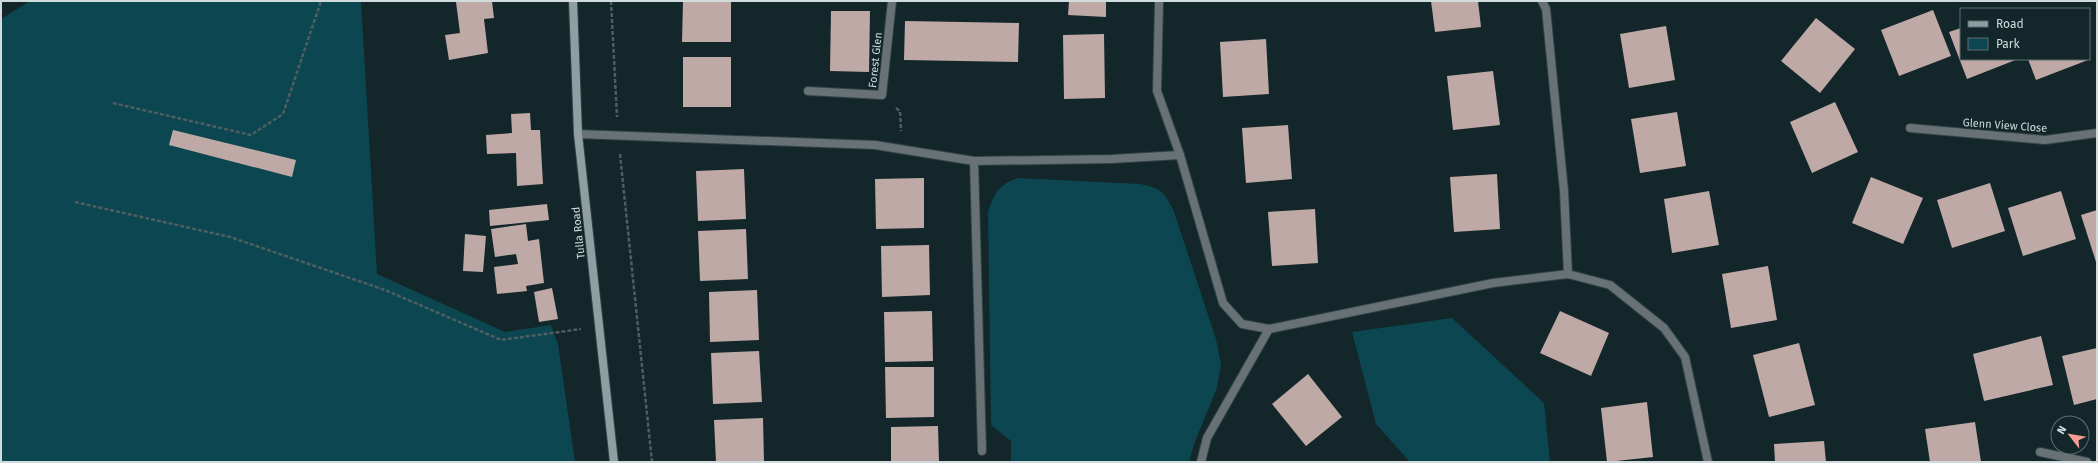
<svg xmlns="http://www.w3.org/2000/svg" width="2098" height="463" viewBox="0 0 2098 463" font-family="'Fira Sans',sans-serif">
  <rect width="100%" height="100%" fill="#13262a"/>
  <g fill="#0c4650">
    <polygon points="30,1 361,1 377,274 505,332 551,325 558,344 575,462 1,462 1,19"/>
    <path d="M1018,178L1140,184C1162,188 1165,193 1174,212L1216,339L1221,365L1217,388L1194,444L1189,462H1011V441L991,425L988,212C994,194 999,184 1018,178Z"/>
    <polygon points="1452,318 1544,403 1550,462 1410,462 1376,424 1352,332"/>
  </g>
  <g fill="#bfa9a6">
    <polygon points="492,1 494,18 484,19 488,53 449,60 445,35 460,33 456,2"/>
    <polygon points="683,1 731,1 731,42 682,42"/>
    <polygon points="1069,1 1106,1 1106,17 1068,15"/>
    <polygon points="1431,1 1478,1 1481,27 1435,32"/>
    <polygon points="1933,10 1951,56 1899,76 1881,30"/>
    <polygon points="831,11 870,11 869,72 830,71"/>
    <polygon points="1816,18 1855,49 1820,93 1781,61"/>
    <polygon points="905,21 1019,23 1018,62 904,60"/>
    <polygon points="1666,26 1675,80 1629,88 1620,34"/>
    <polygon points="1961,28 1961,59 2018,59 1967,79 1949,32"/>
    <polygon points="1104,34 1105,98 1064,99 1063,35"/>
    <polygon points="1266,39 1269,94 1223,97 1220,42"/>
    <rect x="683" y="57" width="48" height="50"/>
    <polygon points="2028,59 2088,59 2088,60 2036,80"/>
    <polygon points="1493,71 1500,125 1453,130 1447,76"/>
    <polygon points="1835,102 1858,152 1812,173 1790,122"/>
    <polygon points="1677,112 1686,166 1640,173 1631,119"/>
    <polygon points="530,113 531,130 540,130 543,184 517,186 516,153 487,154 486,135 512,133 511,114"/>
    <polygon points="1288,125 1292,179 1246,183 1242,128"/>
    <polygon points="173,130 296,160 292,177 169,145"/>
    <polygon points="744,169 746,219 698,221 696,171"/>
    <polygon points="1497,174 1500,229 1454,232 1450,177"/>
    <polygon points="1871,177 1923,198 1903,244 1852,223"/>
    <polygon points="924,178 924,228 876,229 875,179"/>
    <polygon points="1990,183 2005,231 1952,248 1937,200"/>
    <polygon points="1709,191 1719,245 1672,253 1664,199"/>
    <polygon points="2061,191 2076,239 2023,256 2008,208"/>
    <polygon points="547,204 549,220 490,226 489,210"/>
    <polygon points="1315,209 1318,263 1272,266 1268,212"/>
    <polygon points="2097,210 2097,265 2081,215"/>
    <polygon points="526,224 528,241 539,239 544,283 526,286 527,291 497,294 494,267 518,264 516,254 495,257 491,229"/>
    <polygon points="746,229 748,279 700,281 698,231"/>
    <polygon points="465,234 486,236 483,272 463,271"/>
    <polygon points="929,245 930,295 882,297 881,246"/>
    <polygon points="1768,266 1777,320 1731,328 1722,274"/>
    <polygon points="552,288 558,319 539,322 534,292"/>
    <polygon points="757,290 759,340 710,342 709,292"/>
    <polygon points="932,311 933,361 885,362 884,312"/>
    <polygon points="1560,311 1609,333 1591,376 1540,353"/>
    <polygon points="2041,336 2053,385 1984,401 1973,354"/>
    <polygon points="1799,343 1815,405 1769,417 1753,355"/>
    <polygon points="2097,348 2097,399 2074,405 2062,356"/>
    <polygon points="759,351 762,402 713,404 711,353"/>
    <polygon points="885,367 934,367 934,417 886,418"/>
    <polygon points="1308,374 1342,417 1306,446 1272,404"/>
    <polygon points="1647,402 1653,457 1607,462 1601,408"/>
    <polygon points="763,418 764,462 716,462 714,420"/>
    <polygon points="1975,422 1981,462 1930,462 1925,429"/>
    <polygon points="938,426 939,462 891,462 891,427"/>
    <polygon points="1824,441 1826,462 1775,462 1774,444"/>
  </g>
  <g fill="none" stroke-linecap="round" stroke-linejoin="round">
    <defs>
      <g id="street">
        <polyline points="1159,1 1157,91 1180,155 1223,303 1242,324 1269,329"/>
        <polyline points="1542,1 1546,9 1564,191 1568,274"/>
        <polyline points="808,91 882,95 892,1"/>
        <polyline points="1910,128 2045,140 2097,133"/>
        <polyline points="578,134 875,145 974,161 982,451"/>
        <polyline points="974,161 1111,159 1180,155"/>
        <polyline points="2040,452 2087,462"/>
        <polyline points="1201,462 1207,438 1269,329 1493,283 1568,274 1610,285 1664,328 1685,357 1708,462"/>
      </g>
      <polyline id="secondary" points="573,1 578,134 614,462"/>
    </defs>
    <use href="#street" stroke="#314347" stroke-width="10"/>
    <use href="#secondary" stroke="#314347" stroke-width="10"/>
    <g stroke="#4e5f62" stroke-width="2.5" stroke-dasharray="4 2" stroke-linecap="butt">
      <polyline points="611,1 617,117"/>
      <polyline points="113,103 251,135 283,114 321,1"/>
      <polyline points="896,108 900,111 901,131"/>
      <polyline points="620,154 652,462"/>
      <polyline points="75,202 230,237 385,290 501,340 581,329"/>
    </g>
    <use href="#street" stroke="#687173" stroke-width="8"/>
    <use href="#secondary" stroke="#8f9ea1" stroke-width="8"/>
  </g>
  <g text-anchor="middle" stroke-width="4" stroke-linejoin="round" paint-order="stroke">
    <g font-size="11" fill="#cfdbdd" stroke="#13262a">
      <text transform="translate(875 60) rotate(-84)" y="4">Forest Glen</text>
      <text transform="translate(2005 125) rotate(4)" y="4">Glenn View Close</text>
      <text transform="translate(578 233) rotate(-96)" y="4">Tulla Road</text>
    </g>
  </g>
  <rect width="2098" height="463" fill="none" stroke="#cfdbdd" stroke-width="4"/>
  <rect x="1960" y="8" width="130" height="52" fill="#13262a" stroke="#5e6e72"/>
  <rect x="1968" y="21" width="20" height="6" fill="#8f9ea1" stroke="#5e6e72"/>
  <text x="1996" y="28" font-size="12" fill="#cfdbdd">Road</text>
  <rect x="1968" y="38" width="20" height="12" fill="#0c4650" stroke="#5e6e72"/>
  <text x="1996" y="48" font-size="12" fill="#cfdbdd">Park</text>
  <g transform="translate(2070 435) rotate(301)"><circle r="19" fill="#13262a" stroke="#5e6e72"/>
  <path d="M0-3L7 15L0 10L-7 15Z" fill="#f59c92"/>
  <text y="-6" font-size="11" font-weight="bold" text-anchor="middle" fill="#cfdbdd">N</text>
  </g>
</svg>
